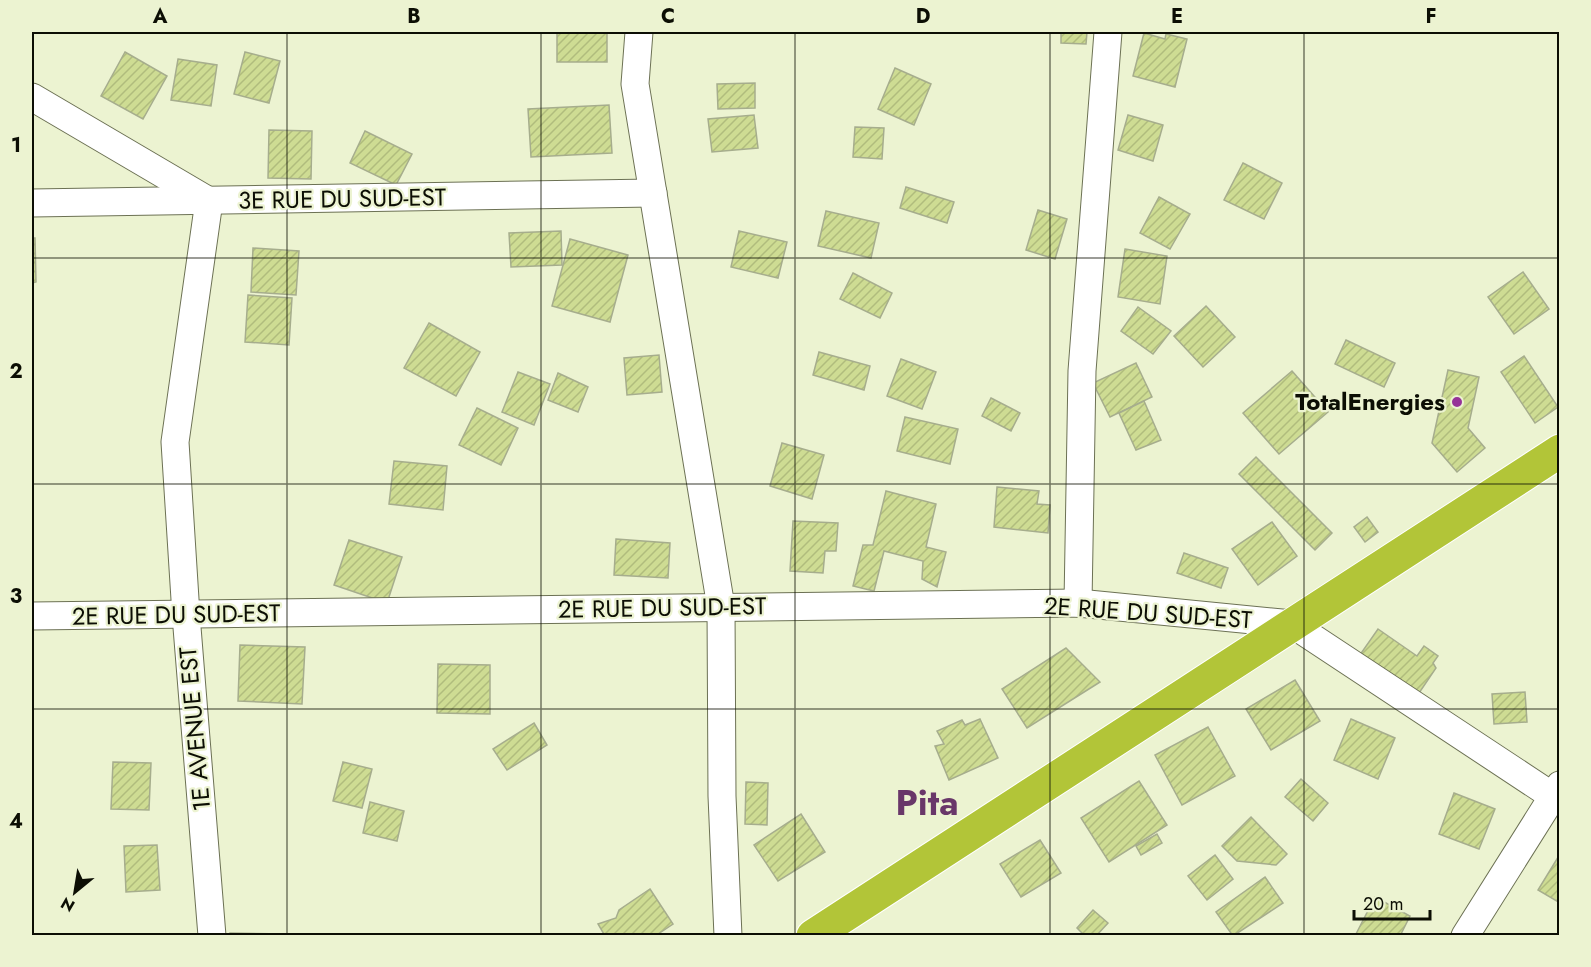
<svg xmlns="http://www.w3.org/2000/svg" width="1591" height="967" viewBox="0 0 1591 967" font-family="Jost,sans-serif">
  <defs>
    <pattern id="building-hatch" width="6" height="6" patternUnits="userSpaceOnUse" patternTransform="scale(1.5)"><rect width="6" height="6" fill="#cedc93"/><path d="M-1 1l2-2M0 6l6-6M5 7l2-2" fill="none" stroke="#b0bc7d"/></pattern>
  </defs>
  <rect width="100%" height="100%" fill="#ecf3d1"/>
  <g fill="url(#building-hatch)" stroke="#a6ad8d" stroke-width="1.5">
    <rect x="557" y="32" width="50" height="30"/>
    <polygon points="1061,32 1087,32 1086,44 1061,43"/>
    <polygon points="1144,33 1165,39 1166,34 1187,39 1175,87 1133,76"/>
    <polygon points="125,52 167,76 143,119 101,96"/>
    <polygon points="245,52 280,61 269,103 234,94"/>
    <polygon points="178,59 217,65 211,106 171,100"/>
    <polygon points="895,68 931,84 914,125 878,109"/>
    <polygon points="755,83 755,108 718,109 717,84"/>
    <polygon points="609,105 612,153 531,157 528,109"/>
    <polygon points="754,115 758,148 712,152 708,119"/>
    <polygon points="1128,115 1163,125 1153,161 1118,150"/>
    <polygon points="855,127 884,128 882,159 853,157"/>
    <polygon points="269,130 312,131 311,179 268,178"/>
    <polygon points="365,131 412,154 396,185 350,163"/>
    <polygon points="1243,163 1282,183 1264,219 1224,200"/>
    <polygon points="906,187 954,202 947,223 900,208"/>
    <polygon points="1159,197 1190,214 1170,249 1140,233"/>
    <polygon points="1038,210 1067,219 1055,259 1026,250"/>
    <polygon points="826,211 879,223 871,258 818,246"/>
    <polygon points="561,231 562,265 511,267 509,233"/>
    <polygon points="739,231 787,242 778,278 731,267"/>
    <polygon points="32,238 35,238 36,282 32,283"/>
    <polygon points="570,239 628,255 610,322 552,306"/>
    <polygon points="253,248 299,251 296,295 251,292"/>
    <polygon points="1125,249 1167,256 1160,304 1118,297"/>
    <polygon points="1523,272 1549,309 1514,334 1488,297"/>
    <polygon points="853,273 892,293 880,318 840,299"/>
    <polygon points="248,295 292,298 289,345 245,342"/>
    <polygon points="1206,306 1235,337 1203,367 1174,336"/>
    <polygon points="1138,307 1171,331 1153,354 1121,331"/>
    <polygon points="429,323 480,352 456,396 404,368"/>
    <polygon points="1346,340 1395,363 1384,387 1335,364"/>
    <polygon points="819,352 870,366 864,390 813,375"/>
    <polygon points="659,355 662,392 627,395 624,358"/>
    <polygon points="1524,356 1558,407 1535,423 1501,372"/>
    <polygon points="901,359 936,372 922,409 887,396"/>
    <polygon points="1136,363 1152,397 1110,417 1093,383"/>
    <polygon points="1448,370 1479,377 1468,428 1485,448 1457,472 1432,443"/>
    <polygon points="1292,371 1328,412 1279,454 1243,413"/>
    <polygon points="518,372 550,384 534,425 502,412"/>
    <polygon points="558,373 588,387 578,412 548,400"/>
    <polygon points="991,398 1020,413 1011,431 982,416"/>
    <polygon points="1144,401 1161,440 1136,450 1119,413"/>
    <polygon points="477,408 518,428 501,465 459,445"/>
    <polygon points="905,417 958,429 950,464 897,451"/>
    <polygon points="782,443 824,455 812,499 770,486"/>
    <polygon points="1256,457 1332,533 1315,550 1239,474"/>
    <polygon points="394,461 447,466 443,510 389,504"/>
    <polygon points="997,487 1039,491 1037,504 1050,505 1048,533 994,527"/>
    <polygon points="886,491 936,504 926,547 946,552 937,587 922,579 923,561 884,551 874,591 853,586 863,545 873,545"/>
    <polygon points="1367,517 1378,532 1365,542 1354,527"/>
    <polygon points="793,521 838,523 836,551 825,551 823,573 790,571"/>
    <polygon points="1272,522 1297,556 1258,585 1232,549"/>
    <polygon points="616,539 670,543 668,578 614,575"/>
    <polygon points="349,540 402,557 387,603 334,585"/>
    <polygon points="1184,553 1228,568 1221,588 1177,573"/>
    <polygon points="1378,629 1417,656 1424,646 1438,656 1433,663 1436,668 1415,699 1357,659"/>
    <polygon points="240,645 305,647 302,704 238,701"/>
    <polygon points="1066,648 1100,682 1027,728 1002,689"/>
    <polygon points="438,664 490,665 490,714 437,713"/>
    <polygon points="1295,680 1320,721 1271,750 1246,709"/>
    <polygon points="1525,692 1527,722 1494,724 1492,694"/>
    <polygon points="980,719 998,758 949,780 935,746 944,744 937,731 962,720 965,725"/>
    <polygon points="1351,719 1395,738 1378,779 1334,760"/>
    <polygon points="534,723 547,745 507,770 493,749"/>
    <polygon points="1208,727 1235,776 1182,805 1155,755"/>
    <polygon points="113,762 151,763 149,810 111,809"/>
    <polygon points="343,762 372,769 362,808 333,801"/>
    <polygon points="1301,779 1328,803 1313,821 1285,797"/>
    <polygon points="1139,781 1167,825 1109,862 1081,818"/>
    <polygon points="746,782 768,783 767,825 745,824"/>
    <polygon points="1454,793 1495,809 1479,849 1439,834"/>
    <polygon points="370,802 404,811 397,841 363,833"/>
    <polygon points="801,814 825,852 778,881 754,845"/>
    <polygon points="1251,817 1287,854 1276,865 1237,861 1222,846"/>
    <polygon points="1157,834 1162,843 1141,855 1136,846"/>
    <polygon points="1040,840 1061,873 1021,897 1000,864"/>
    <polygon points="157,845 160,890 126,892 124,846"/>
    <polygon points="1560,854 1560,903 1538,890"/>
    <polygon points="1215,855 1233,879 1207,900 1188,876"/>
    <polygon points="1265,877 1283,903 1233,936 1216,912"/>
    <polygon points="650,889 673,924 655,936 605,936 598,924 616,918 619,910"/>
    <polygon points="1375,897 1410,916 1400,936 1355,936"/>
    <polygon points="1093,910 1108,923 1096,936 1085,936 1077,928"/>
    <polygon points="230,933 285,934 285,936 230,936"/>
  </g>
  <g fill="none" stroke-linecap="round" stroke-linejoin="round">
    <defs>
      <g id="street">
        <polyline points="639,32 635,84 721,607 722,796 728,936"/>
        <polyline points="32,97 209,201 175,442 186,615 212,936"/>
        <polyline points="32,203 653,193"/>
        <polyline points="1078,603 1082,371 1108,32"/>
        <polyline points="32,616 1078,603 1292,624 1560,801"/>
        <polyline points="1465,936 1560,785"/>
      </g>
      <polyline id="highway" points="813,936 1560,451"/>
    </defs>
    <use href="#street" stroke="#6c7154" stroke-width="29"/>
    <use href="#highway" stroke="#fff" stroke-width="35"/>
    <use href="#street" stroke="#fff" stroke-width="27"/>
    <use href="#highway" stroke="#b2c538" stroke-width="33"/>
  </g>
  <path fill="none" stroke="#0c0e04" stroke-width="1.5" stroke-opacity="0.55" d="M287,32V936M541,32V936M795,32V936M1050,32V936M1304,32V936M32,258H1560M32,484H1560M32,709H1560"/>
  <circle fill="#963298" stroke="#ecf3d1" stroke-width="2" cx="1457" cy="402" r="6"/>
  <g text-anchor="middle" stroke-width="4.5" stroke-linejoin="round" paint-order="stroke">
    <g font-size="24" fill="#0c0e04" stroke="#ecf3d1">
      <text transform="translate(342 199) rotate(-1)" y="8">3E RUE DU SUD-EST</text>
      <text transform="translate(662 608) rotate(-1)" y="8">2E RUE DU SUD-EST</text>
      <text transform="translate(1148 613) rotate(4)" y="8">2E RUE DU SUD-EST</text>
      <text transform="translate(176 615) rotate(-1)" y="8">2E RUE DU SUD-EST</text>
      <text transform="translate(195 729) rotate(-95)" y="8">1E AVENUE EST</text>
    </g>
    <g font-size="24" font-weight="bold" fill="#0c0e04" stroke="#ecf3d1" text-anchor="end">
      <text x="1445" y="410">TotalEnergies</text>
    </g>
    <g font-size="36" font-weight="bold" fill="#693769" stroke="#ecf3d1">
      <text x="927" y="815">Pita</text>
    </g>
  </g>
  <rect width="1591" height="967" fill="none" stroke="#ecf3d1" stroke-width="66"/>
  <g transform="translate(75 892) rotate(210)" stroke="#ecf3d1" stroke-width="4.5" paint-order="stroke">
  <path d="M0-4.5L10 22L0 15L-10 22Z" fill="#0c0e04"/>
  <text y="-9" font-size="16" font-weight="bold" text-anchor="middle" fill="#0c0e04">N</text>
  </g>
  <path d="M1354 910v9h76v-9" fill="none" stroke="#0c0e04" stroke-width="3"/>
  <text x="1363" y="910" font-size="18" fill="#0c0e04" stroke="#ecf3d1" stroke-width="4.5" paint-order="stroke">20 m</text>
  <rect x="33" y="33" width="1525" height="901" fill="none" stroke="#0c0e04" stroke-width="2"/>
  <g font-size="20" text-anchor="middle" font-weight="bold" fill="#0c0e04">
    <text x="160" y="23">A</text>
    <text x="414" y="23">B</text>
    <text x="668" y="23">C</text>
    <text x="923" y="23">D</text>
    <text x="1177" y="23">E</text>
    <text x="1431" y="23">F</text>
    <text x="16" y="152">1</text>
    <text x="16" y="378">2</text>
    <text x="16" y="603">3</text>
    <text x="16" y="828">4</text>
  </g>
</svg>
